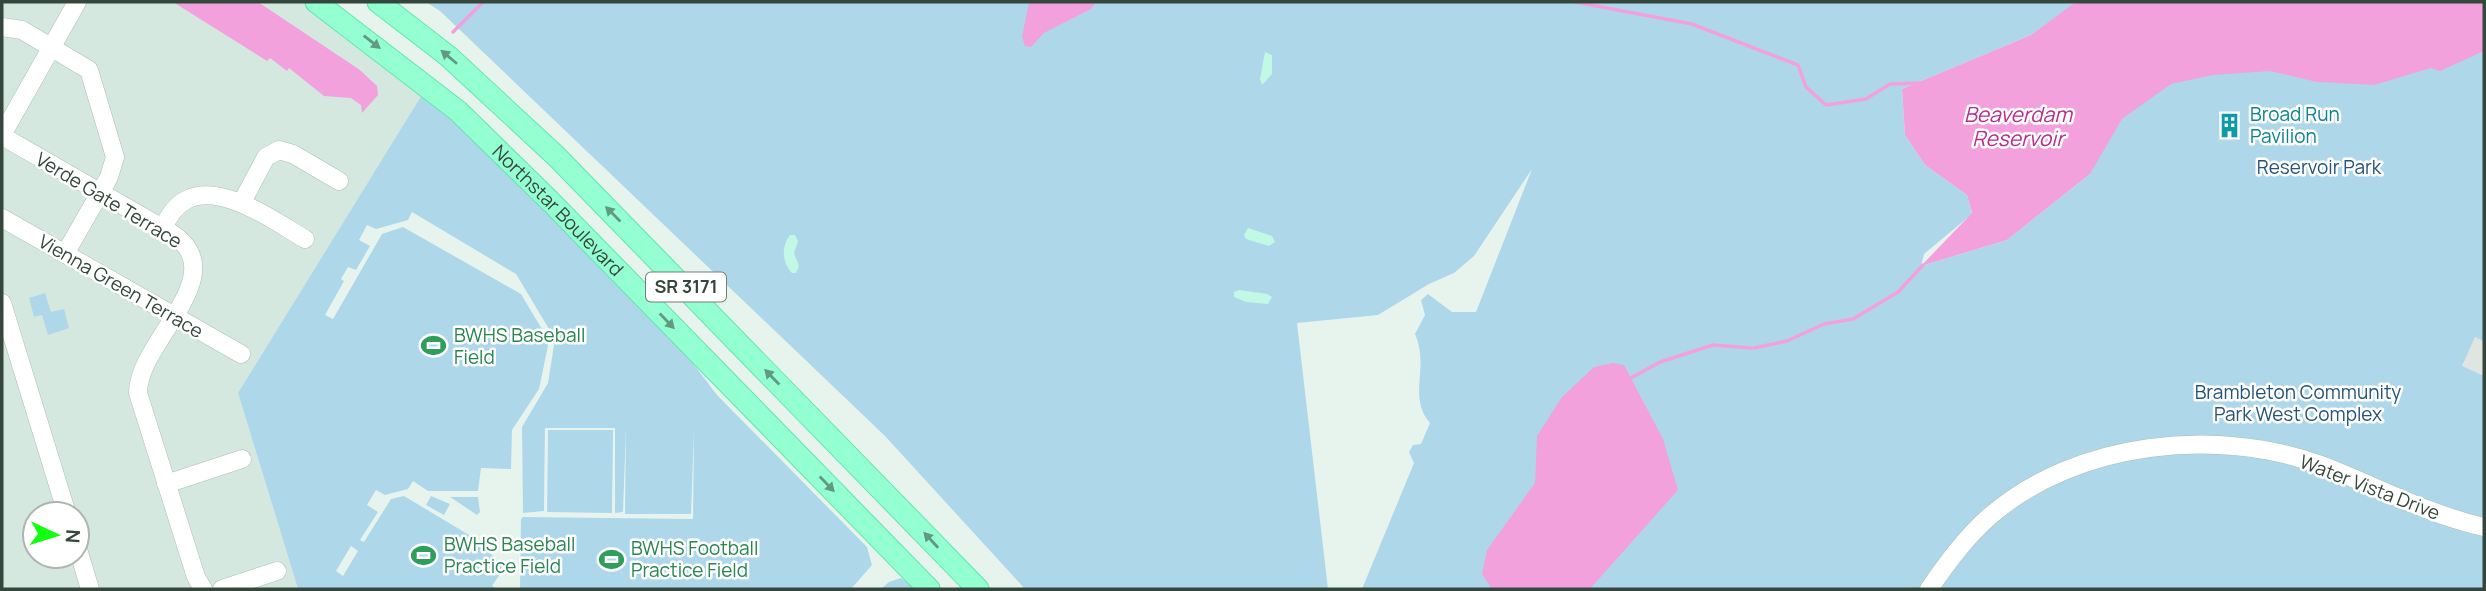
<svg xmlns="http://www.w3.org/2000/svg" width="2486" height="591" viewBox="0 0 2486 591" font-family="Manrope,sans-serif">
  <rect width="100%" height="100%" fill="#e7f4ee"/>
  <path fill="#d4e8df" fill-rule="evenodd" d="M2,2H315L423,93L238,393L298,589H2ZM35,514H77V556H35Z"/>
  <g fill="#aed8e9" fill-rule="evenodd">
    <path d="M426,2H2484V589H1362L1414,463L1409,452L1413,445L1421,444L1430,423C1407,396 1430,369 1415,334L1425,315L1421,300L1428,294L1452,312H1476L1532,169L1474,256L1454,273L1429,284L1378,315L1297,323L1328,589H1025L885,436L440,11ZM2066,10L2090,174L2007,240L1921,266L1924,254L1972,214L1967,195L1925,165L1905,135L1902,89L2031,35Z"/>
    <path d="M423,93L455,118L679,345L717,395L867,547L872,565L851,589H520L521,519L523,517L693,519L694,430L691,514H625L626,428L623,512L615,513V428H545L544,511L523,513L522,427L548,383L555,339L516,274L412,212L408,220L376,229L367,225L359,240L370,246L356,270L348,267L341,279L344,281L325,315L333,319L382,234L403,227L521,294L549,341L539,389L512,430L511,469L481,468L478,491H428L413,481L408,489L385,495L376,490L367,505L378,512L360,540L364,542L391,499L404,496L479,541L504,568L492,586L497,589H298L238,393ZM351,546L358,551L343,576L336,571Z"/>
    <polygon points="45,293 51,312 64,309 69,328 48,335 42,315 34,317 29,298"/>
    <polygon points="548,430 613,430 612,513 547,512"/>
    <polygon points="431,496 450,504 444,515 426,505"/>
    <polygon points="450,497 478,497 480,512 477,515"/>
    <polygon points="901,578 917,589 881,589 889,582"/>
  </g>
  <g fill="#c1f9e5">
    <polygon points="1265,52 1272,55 1272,74 1262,85 1260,79"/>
    <polygon points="1248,228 1272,236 1275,242 1269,246 1246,239 1244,235"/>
    <path d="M790,235H795L798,241L794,253L799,266L796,273H792C782,263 781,246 790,235Z"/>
    <polygon points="1239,290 1267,294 1272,297 1268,304 1246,302 1234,297 1234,292"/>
  </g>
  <polygon fill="#dfe5e1" points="2475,337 2484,341 2484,376 2462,366"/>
  <g fill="#f2a1dd">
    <polygon points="173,2 258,2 360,70 377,86 378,95 362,113 361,105 351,98 324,96 289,68 287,71 270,58 267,61"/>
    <polygon points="1029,2 1096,2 1091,9 1044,33 1031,47 1025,46 1022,37"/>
    <polygon points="2085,2 2484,2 2484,51 2440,71 2431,68 2374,85 2317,82 2270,71 2213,75 2171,84 2122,119 2090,174 2007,240 1921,266 1972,213 1967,195 1925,165 1905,135 1902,89 2031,35 2073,4"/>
    <polygon points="1613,363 1624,365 1663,439 1678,490 1590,589 1492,589 1482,574 1487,550 1535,483 1537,436 1562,397 1594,367"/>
  </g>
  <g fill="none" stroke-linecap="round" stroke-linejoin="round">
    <g stroke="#f2a1dd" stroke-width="3.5">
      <polyline points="1575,2 1692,24 1798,65 1806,87 1826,105 1866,99 1890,84 1921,83"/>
      <polyline points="453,32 483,2"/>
      <polyline points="1754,348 1787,341 1824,324 1853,319 1898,292 1923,265"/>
      <polyline points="1631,378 1660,362 1713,345 1751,348"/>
    </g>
    <defs>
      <g id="minor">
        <polyline points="2,27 22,30 89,70 115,157 109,177 65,254"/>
        <polyline points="2,135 77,2"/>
        <path d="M2,136L171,233C236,275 138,340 138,393L196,577L203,589"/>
        <polyline points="242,202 266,157 279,150 293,154 339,181"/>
        <polyline points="2,218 241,354"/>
        <path d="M163,229C190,159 266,216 305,239"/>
        <polyline points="2,303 67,514"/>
        <polyline points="166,484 242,459"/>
        <polyline points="77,546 90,589"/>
        <polyline points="222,589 277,571"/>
        <path d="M1929,589C1947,563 1966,537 1990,516C2077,441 2216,427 2321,465C2376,486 2426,514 2484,527"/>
      </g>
      <g id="major">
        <path id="s1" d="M316,2L458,111L551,202L929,589"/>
        <polyline points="378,2 448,56 556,156 978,589"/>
      </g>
    </defs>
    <use href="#minor" stroke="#a9c0b4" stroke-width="19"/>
    <use href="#major" stroke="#61e7ab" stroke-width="23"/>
    <use href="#minor" stroke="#fff" stroke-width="18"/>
    <use href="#major" stroke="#94ffd1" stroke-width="21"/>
  </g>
  <defs><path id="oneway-solid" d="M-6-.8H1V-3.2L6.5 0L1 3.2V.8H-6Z" transform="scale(1.75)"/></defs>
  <g fill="#609a80">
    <use href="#oneway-solid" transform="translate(372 42) rotate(38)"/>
    <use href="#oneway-solid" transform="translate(449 57) rotate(-140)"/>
    <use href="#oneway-solid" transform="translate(613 214) rotate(-135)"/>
    <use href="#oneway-solid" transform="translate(667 321) rotate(46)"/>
    <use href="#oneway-solid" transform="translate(772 377) rotate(-134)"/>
    <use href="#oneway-solid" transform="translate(827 484) rotate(46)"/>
    <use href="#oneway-solid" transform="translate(931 540) rotate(-133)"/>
  </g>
  <defs>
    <symbol id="building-bare" viewBox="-9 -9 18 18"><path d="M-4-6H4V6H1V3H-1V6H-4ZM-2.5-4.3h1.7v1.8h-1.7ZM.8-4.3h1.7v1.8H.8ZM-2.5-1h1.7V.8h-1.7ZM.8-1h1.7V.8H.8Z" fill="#0f9aa8" stroke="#fff" stroke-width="2.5" paint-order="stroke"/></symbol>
    <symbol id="stadium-bare" viewBox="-9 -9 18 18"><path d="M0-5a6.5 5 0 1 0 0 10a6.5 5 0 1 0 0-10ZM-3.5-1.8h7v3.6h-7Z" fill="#2e9e5b" stroke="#fff" stroke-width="2.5" paint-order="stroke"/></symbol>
  </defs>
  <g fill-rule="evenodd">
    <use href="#building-bare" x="2212" y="108" width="35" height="35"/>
    <use href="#stadium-bare" x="416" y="328" width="35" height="35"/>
    <use href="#stadium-bare" x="406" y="538" width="35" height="35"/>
    <use href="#stadium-bare" x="594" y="542" width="35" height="35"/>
  </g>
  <g text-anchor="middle" stroke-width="5" stroke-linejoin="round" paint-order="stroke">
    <rect fill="#fff" stroke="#727e77" stroke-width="2" x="646" y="272.5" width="80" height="29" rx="5"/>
    <g font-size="18" font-weight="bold" fill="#35473d">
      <text x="686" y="293">SR 3171</text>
    </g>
    <g font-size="19" fill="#0d838f" stroke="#fff" text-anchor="start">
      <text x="2250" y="121">Broad Run<tspan x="2250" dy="22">Pavilion</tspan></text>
    </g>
    <g font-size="19" fill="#27537b" stroke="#fff">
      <text x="2319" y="174">Reservoir Park</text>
      <text x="2298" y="399">Brambleton Community<tspan x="2298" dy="22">Park West Complex</tspan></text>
    </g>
    <g font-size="19" fill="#35473d" stroke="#fff">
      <text transform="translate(109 200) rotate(31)" y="7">Verde Gate Terrace</text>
      <text dy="7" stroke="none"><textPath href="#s1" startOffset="320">Northstar Boulevard</textPath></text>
      <text transform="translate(121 286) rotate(30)" y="7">Vienna Green Terrace</text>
      <text transform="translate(2370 487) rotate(21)" y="7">Water Vista Drive</text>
    </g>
    <g font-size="19" fill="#27864d" stroke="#fff" text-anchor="start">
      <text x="454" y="342">BWHS Baseball<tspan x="454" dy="22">Field</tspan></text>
      <text x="444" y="551">BWHS Baseball<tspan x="444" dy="22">Practice Field</tspan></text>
      <text x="631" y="555">BWHS Football<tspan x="631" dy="22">Practice Field</tspan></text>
    </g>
    <g font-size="21" font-style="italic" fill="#b62b90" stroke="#fff">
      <text x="2018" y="122">Beaverdam<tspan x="2018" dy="24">Reservoir</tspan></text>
    </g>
  </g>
  <rect width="2486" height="591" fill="none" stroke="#35473d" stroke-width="7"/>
  <g transform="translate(56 535) rotate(94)"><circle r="33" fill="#ffffff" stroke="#aeb5b1" stroke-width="2"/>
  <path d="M0-5L12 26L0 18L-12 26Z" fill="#12ff12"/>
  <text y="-10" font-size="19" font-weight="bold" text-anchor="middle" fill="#35473d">N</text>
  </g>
</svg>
